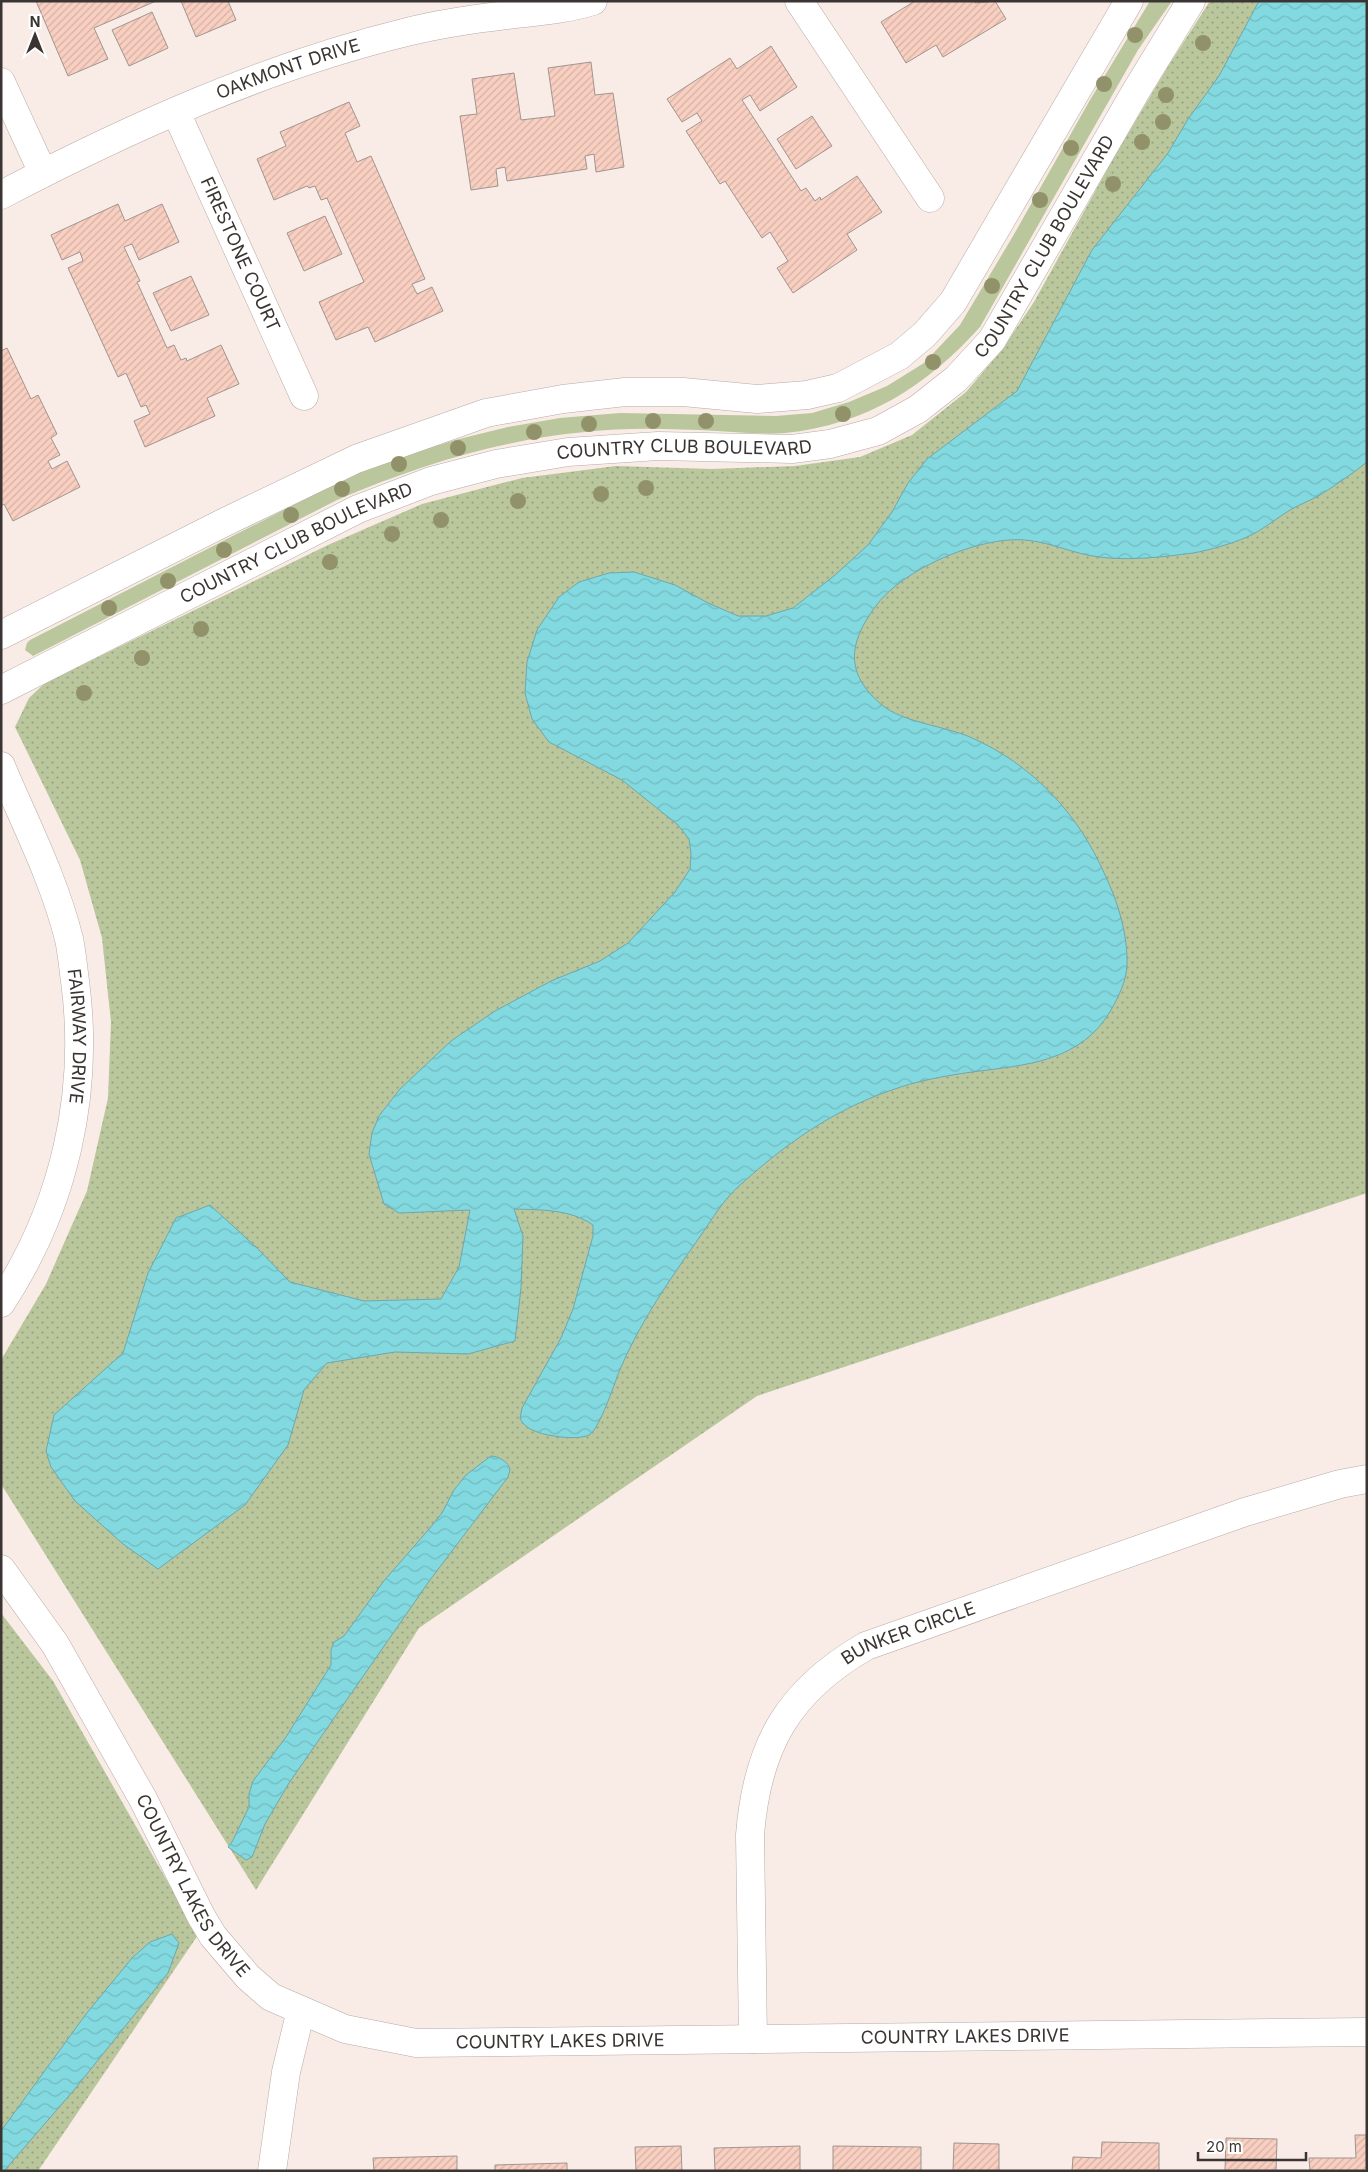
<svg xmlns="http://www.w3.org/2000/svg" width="1368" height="2172" viewBox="0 0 1368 2172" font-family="Inter,sans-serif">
  <defs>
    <pattern id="park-dots" width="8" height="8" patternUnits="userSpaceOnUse" patternTransform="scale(1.25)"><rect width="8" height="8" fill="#bac79d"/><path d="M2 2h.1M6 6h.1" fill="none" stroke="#98a281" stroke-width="1.8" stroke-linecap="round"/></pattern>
    <pattern id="water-waves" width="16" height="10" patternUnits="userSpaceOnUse" patternTransform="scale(1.25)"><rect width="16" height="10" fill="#83d9e0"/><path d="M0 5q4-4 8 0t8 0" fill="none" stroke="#72bbc1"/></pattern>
    <pattern id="building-hatch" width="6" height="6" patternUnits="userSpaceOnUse" patternTransform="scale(1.25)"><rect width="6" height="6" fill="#f8cfc0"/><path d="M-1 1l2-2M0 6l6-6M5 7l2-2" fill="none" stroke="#d5b2a5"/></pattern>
  </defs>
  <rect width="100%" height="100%" fill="#f9ebe6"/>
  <path fill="#bac79d" d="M1150,1H1172L1138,50L980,327C927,386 866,425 785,433C763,435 740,432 717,431C673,429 629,427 585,432C499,440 416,466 337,500L33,656L25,650L27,643L30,640L342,480L388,461L455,440L508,427L560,418L620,413L776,416L812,413L849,402L887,386L924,363L960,325L1013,236L1090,100Z"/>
  <g fill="url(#park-dots)">
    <polygon points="1210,1 1367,1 1367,1193 757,1396 419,1628 256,1890 1,1484 1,1360 46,1284 87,1191 108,1098 111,1022 102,938 80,860 15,727 29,698 45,683 328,545 422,504 522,478 616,466 712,469 795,466 860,457 912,435 966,392 1001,351 1034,302 1113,159 1167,68"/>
    <polygon points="1,1613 53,1681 198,1935 38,2171 1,2171"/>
  </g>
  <g fill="url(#water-waves)" stroke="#6da8ac">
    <path d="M1259,1H1367V462C1352,474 1336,485 1320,495C1310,501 1297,505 1287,512C1274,520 1261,531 1247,537C1231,544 1210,550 1193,553C1163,557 1129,561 1099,557C1074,554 1050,542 1025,540C980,536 902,569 875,607C848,644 845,674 882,705C902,722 944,726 970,737C1032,764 1078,813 1105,875C1118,902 1128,935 1127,966C1126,981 1119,996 1111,1010C1081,1062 1026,1065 972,1072C944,1076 916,1081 889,1091C832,1111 784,1145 739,1186C723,1200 711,1221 699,1238C670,1279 641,1321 621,1367C615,1381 600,1429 589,1435C576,1441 537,1436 526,1426C523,1424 522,1421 520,1419L522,1408L561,1338L573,1309L593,1236V1225C570,1209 541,1210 514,1209L523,1236L521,1288L515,1341L468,1354L395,1352L327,1363L304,1390L288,1445L245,1505L158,1569L123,1544L75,1501L51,1467L46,1451L54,1415L123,1353L148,1273L176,1218L210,1205L257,1248L290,1282L364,1301L441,1299L459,1267L470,1210L399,1213L384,1204L369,1154L372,1133L379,1116L400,1089L451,1041L495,1011L551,981L600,961L628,943L675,892L690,869L691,854L689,839L678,825L622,780L549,742L532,719L525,693L527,662L537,630L559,597L579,582L609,573L634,572L675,585L708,603L738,616H766L793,608L835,575L868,545L892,512L908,483L927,459L1017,391L1092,250L1168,153L1188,119L1219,76Z"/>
    <path d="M491,1456C498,1456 509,1462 510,1470L508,1477L430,1580L289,1783L265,1824L252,1857L246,1860L228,1847L232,1842L249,1807V1794L253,1781L286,1737L331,1665V1650L334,1642L344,1636L383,1582L430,1528L442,1513L454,1490L466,1475Z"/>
    <polygon points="172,1934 179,1943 168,1973 74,2090 4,2171 1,2171 1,2131 86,2014 132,1958 150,1942"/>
  </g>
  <g fill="url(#building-hatch)" stroke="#a1948f">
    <polygon points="36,1 156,1 94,28 108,59 68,76"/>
    <polygon points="181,1 228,1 236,20 196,37"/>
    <polygon points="915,1 974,1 975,3 995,1 1006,19 943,57 936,45 906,63 881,22"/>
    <polygon points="152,12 168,48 129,66 112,30"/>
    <polygon points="771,46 797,87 760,111 750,95 742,100 801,191 806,188 815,201 820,197 821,200 857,176 882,212 847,234 857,250 793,293 777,268 788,261 770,232 762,238 725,181 720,184 686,131 702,121 697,113 682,122 667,99 730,58 737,69"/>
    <polygon points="591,62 595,95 613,93 624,167 596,172 594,154 585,156 587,169 507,181 505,167 496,169 498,186 471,190 460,116 477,114 472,79 514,73 521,120 555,116 548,68"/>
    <polygon points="349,102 360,126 345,133 357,162 371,156 425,279 412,284 417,294 432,287 443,311 375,342 368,327 336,340 319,302 364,282 327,198 321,200 315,186 309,188 307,186 274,200 257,159 286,146 280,132"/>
    <polygon points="812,116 832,146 796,169 777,139"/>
    <polygon points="118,204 125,221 162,204 179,242 139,260 132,244 124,247 140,281 137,282 167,348 174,345 181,360 186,358 187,361 221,345 239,384 207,398 215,416 145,447 134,421 150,414 146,405 141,407 126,373 118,377 68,268 83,261 80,252 62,260 51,235"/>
    <polygon points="325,216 342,254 304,271 287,233"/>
    <polygon points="191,276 209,315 171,331 153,293"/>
    <polygon points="7,348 31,399 38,395 57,434 51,438 60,455 48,461 52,469 67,461 80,487 13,521 4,504 1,506 1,351"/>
    <polygon points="1355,2135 1367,2135 1367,2171 1310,2171 1309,2158 1356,2158"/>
    <polygon points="1226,2138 1277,2139 1276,2171 1225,2171"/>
    <polygon points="1102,2142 1159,2143 1159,2171 1072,2171 1073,2157 1101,2158"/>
    <polygon points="954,2143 999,2144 999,2171 953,2171"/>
    <polygon points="681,2146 682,2171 636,2171 635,2147"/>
    <polygon points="800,2146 800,2171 715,2171 714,2148"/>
    <polygon points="833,2146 921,2147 921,2171 833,2171"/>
    <polygon points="457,2156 457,2171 374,2171 373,2158"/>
    <polygon points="567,2163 567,2171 495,2171 495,2165"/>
  </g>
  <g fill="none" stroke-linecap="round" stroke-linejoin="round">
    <defs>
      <g id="minor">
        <polyline points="799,1 930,198"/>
        <polyline points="1,82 43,173"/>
        <path id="s1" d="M176,112L304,396"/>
        <path id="s2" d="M1,195C129,128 267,66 407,32C442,23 480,18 515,14C542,11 567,9 593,1"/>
        <polyline points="1,635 225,522 356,459 486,413 563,399 625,392 683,392 757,399 807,395 838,388 899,356 925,334 953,302 1129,1"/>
        <path id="s3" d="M1,690L358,509L431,481L496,464L568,452L658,446L792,449L830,444L878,431L918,409L956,379L992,340L1136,91L1191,1"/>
        <path id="s4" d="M1,766C25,823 54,879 69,939C72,953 73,967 75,981C90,1094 64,1207 1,1303"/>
        <path id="s5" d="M1,1569L55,1644L143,1799L201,1916L213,1936L248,1977L271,1997L345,2029L416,2043L1367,2032"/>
        <path id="s6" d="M753,2039L750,1835C757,1746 788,1691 866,1646L1245,1512L1340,1484L1367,1479"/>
        <polyline points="272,2171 286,2072 301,2010"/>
      </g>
    </defs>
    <use href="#minor" stroke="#b8aba6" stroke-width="29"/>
    <use href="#minor" stroke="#fff" stroke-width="28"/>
  </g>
  <g fill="#919269">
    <circle cx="1135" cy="35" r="8"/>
    <circle cx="1203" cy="43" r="8"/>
    <circle cx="1104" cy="84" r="8"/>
    <circle cx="1166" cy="95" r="8"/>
    <circle cx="1163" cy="122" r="8"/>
    <circle cx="1142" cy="142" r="8"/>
    <circle cx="1071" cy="148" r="8"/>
    <circle cx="1113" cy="184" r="8"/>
    <circle cx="1040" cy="200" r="8"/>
    <circle cx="992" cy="286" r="8"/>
    <circle cx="933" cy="362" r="8"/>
    <circle cx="843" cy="414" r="8"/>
    <circle cx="653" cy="421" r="8"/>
    <circle cx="706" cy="421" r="8"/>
    <circle cx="589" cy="424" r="8"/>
    <circle cx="534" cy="432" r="8"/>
    <circle cx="458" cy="448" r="8"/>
    <circle cx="399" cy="464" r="8"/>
    <circle cx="646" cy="488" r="8"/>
    <circle cx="342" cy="489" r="8"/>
    <circle cx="601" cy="494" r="8"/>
    <circle cx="518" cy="501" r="8"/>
    <circle cx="291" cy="515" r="8"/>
    <circle cx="441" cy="520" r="8"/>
    <circle cx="392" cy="534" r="8"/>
    <circle cx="224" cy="550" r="8"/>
    <circle cx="330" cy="562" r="8"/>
    <circle cx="168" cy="581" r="8"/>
    <circle cx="109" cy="608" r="8"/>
    <circle cx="201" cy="629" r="8"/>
    <circle cx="142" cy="658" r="8"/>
    <circle cx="84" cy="693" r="8"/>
  </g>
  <g text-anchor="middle" stroke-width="4" stroke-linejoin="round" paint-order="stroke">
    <g font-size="18" fill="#3a3533" stroke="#fff">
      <text dy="6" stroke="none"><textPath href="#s2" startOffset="314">OAKMONT DRIVE</textPath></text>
      <text dy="6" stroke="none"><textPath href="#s3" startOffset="1185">COUNTRY CLUB BOULEVARD</textPath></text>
      <text dy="6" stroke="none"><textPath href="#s1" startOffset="156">FIRESTONE COURT</textPath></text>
      <text dy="6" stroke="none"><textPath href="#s3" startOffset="735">COUNTRY CLUB BOULEVARD</textPath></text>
      <text dy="6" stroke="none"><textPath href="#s3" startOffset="330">COUNTRY CLUB BOULEVARD</textPath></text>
      <text dy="6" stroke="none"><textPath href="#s4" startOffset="284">FAIRWAY DRIVE</textPath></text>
      <text dy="6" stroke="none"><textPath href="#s6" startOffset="481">BUNKER CIRCLE</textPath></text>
      <text dy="6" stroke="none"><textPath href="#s5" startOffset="371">COUNTRY LAKES DRIVE</textPath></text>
      <text dy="6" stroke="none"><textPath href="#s5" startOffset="1211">COUNTRY LAKES DRIVE</textPath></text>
      <text dy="6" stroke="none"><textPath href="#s5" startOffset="806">COUNTRY LAKES DRIVE</textPath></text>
    </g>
  </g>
  <rect width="1368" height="2172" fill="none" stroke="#3a3533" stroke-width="5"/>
  <g transform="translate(35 35)" stroke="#ffffff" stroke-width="4" paint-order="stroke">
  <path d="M0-4L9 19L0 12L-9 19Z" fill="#3a3533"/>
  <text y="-8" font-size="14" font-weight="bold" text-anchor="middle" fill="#3a3533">N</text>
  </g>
  <path d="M1198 2152v8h108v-8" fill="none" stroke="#3a3533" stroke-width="2.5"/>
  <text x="1206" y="2152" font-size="15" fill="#3a3533" stroke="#ffffff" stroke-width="4" paint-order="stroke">20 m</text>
</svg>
